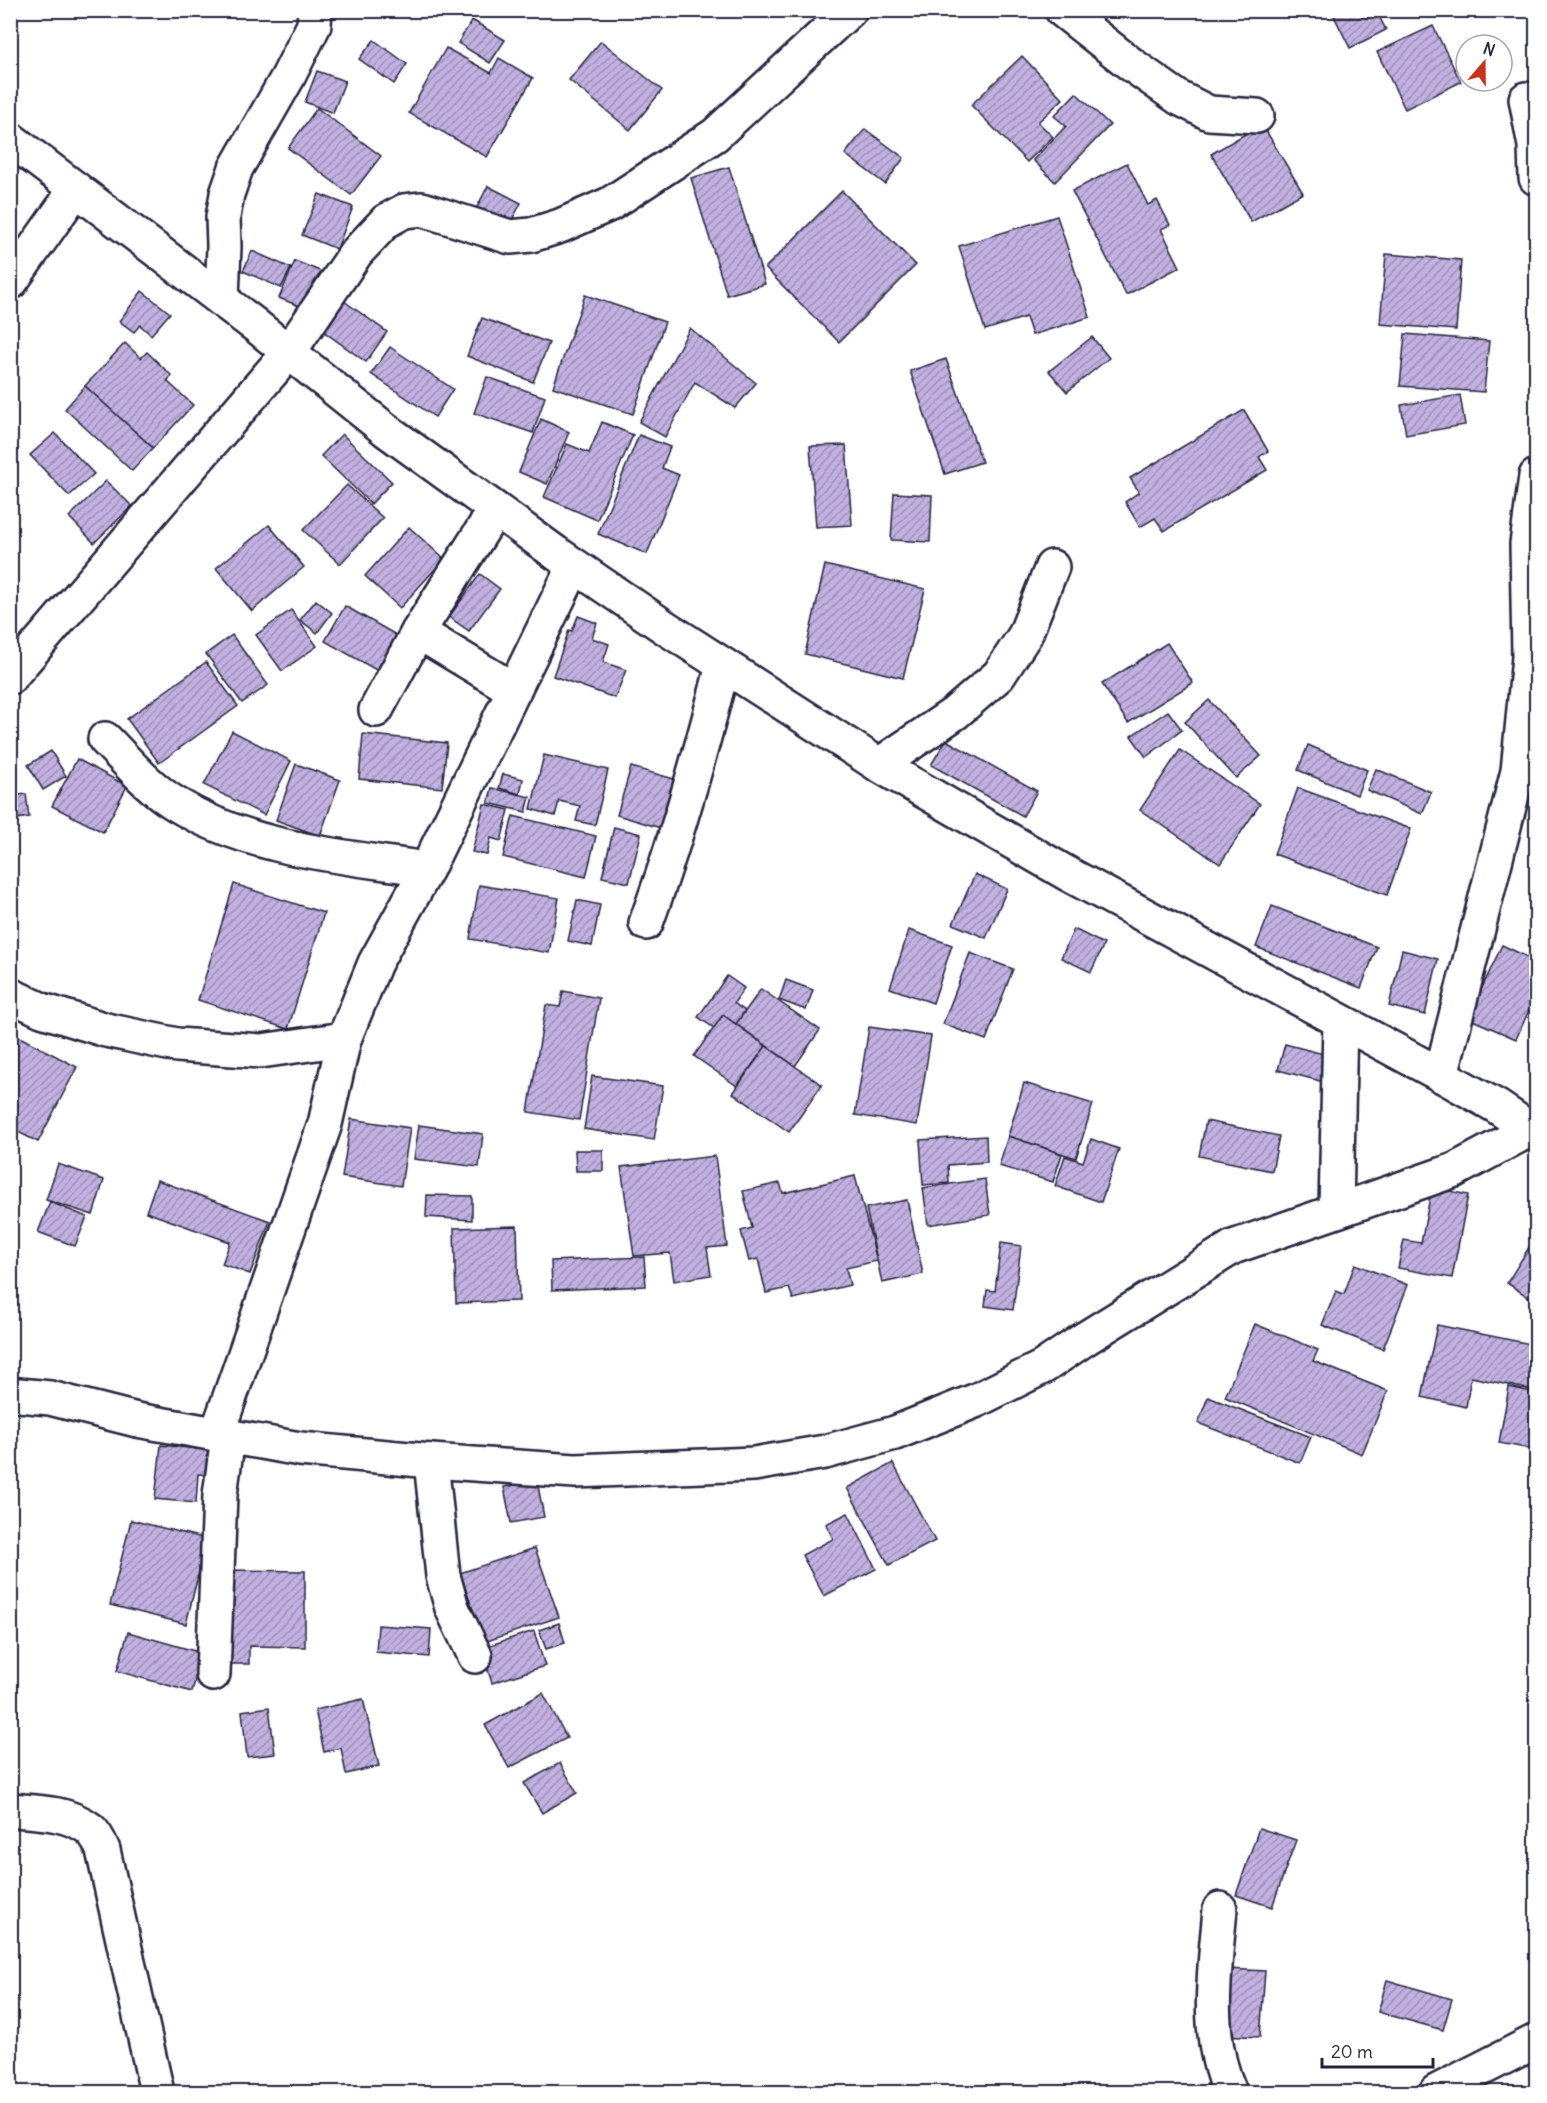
<svg xmlns="http://www.w3.org/2000/svg" width="1547" height="2103" viewBox="0 0 1547 2103" font-family="Delius,sans-serif">
  <defs>
    <pattern id="building-hatch" width="6" height="6" patternUnits="userSpaceOnUse" patternTransform="scale(1.5)"><rect width="6" height="6" fill="#c1b0e0"/><path d="M-1 1l2-2M0 6l6-6M5 7l2-2" fill="none" stroke="#9c8fb7"/></pattern>
  </defs>
  <rect width="100%" height="100%" fill="#fff"/>
  <filter id="ink" filterUnits="userSpaceOnUse"><feTurbulence type="fractalNoise" baseFrequency=".0167" numOctaves="2"/><feDisplacementMap in="SourceGraphic" scale="12" xChannelSelector="R" yChannelSelector="G"/><feConvolveMatrix kernelMatrix="1 2 1 2 8 2 1 2 1" color-interpolation-filters="sRGB"/></filter>
  <g filter="url(#ink)">
    <g fill="url(#building-hatch)" stroke="#22223b" stroke-width="1.5">
      <polygon points="1346,10 1376,10 1386,30 1350,48 1334,16"/>
      <polygon points="472,20 505,40 490,63 458,43"/>
      <polygon points="1433,26 1461,82 1405,109 1377,52"/>
      <polygon points="374,40 407,64 394,84 359,59"/>
      <polygon points="601,41 662,90 630,130 569,80"/>
      <polygon points="446,48 491,73 499,58 533,78 487,157 409,113"/>
      <polygon points="1022,56 1063,99 1038,122 1053,137 1027,162 971,105"/>
      <polygon points="317,71 345,81 333,113 305,102"/>
      <polygon points="1076,93 1110,125 1055,182 1033,160 1066,126 1054,116"/>
      <polygon points="317,108 381,156 351,195 288,148"/>
      <polygon points="1262,124 1303,193 1251,222 1211,154"/>
      <polygon points="865,129 904,158 885,184 845,154"/>
      <polygon points="1127,163 1148,205 1157,200 1170,225 1161,229 1180,267 1126,295 1072,191"/>
      <polygon points="729,167 765,284 727,295 691,178"/>
      <polygon points="488,186 521,203 505,233 473,215"/>
      <polygon points="842,191 916,265 839,342 765,268"/>
      <polygon points="319,194 353,207 337,249 302,235"/>
      <polygon points="1057,216 1090,317 1032,335 1026,317 985,330 959,246"/>
      <polygon points="252,251 291,268 281,288 243,271"/>
      <polygon points="1386,254 1461,260 1456,330 1380,324"/>
      <polygon points="295,261 327,274 312,311 279,298"/>
      <polygon points="142,291 170,313 151,335 140,325 134,332 119,321"/>
      <polygon points="585,295 665,322 633,414 553,387"/>
      <polygon points="344,301 387,332 366,362 323,331"/>
      <polygon points="482,318 549,343 533,382 467,356"/>
      <polygon points="690,328 756,383 735,408 695,382 665,437 639,422"/>
      <polygon points="1405,334 1489,341 1484,392 1400,386"/>
      <polygon points="1092,337 1109,358 1067,392 1049,371"/>
      <polygon points="125,343 141,358 147,352 172,376 167,381 193,405 153,448 85,386"/>
      <polygon points="390,347 453,389 435,417 371,374"/>
      <polygon points="946,359 982,462 945,474 910,371"/>
      <polygon points="487,377 545,397 533,433 474,413"/>
      <polygon points="85,386 153,448 132,471 65,409"/>
      <polygon points="1460,395 1465,425 1406,435 1401,405"/>
      <polygon points="1244,410 1268,451 1259,457 1267,470 1164,531 1155,518 1140,527 1125,502 1139,492 1130,478"/>
      <polygon points="541,419 569,432 547,484 519,472"/>
      <polygon points="602,422 633,435 597,520 544,497 567,444 589,453"/>
      <polygon points="55,433 94,474 69,496 30,455"/>
      <polygon points="342,434 392,482 371,504 321,456"/>
      <polygon points="639,435 670,447 662,468 679,475 647,554 598,534"/>
      <polygon points="846,445 852,525 816,527 810,446"/>
      <polygon points="106,481 132,506 94,543 69,517"/>
      <polygon points="347,485 383,518 340,564 303,530"/>
      <polygon points="894,493 932,495 930,542 891,540"/>
      <polygon points="269,525 304,567 252,611 216,568"/>
      <polygon points="409,527 444,559 400,608 365,576"/>
      <polygon points="825,565 925,589 903,678 805,654"/>
      <polygon points="480,574 500,589 469,631 449,617"/>
      <polygon points="316,600 332,613 317,633 300,620"/>
      <polygon points="345,606 405,640 385,675 325,641"/>
      <polygon points="291,610 317,646 282,671 256,635"/>
      <polygon points="578,616 597,623 592,638 609,644 603,662 626,670 615,698 553,676 569,630 572,631"/>
      <polygon points="232,635 268,685 242,703 206,654"/>
      <polygon points="1167,643 1193,683 1128,723 1102,684"/>
      <polygon points="206,662 238,706 159,763 127,719"/>
      <polygon points="1209,700 1261,756 1236,778 1185,722"/>
      <polygon points="1168,711 1182,730 1146,757 1131,736"/>
      <polygon points="232,731 291,761 264,815 204,785"/>
      <polygon points="363,734 447,743 442,788 359,779"/>
      <polygon points="946,740 1037,791 1023,816 931,765"/>
      <polygon points="1308,745 1367,770 1357,795 1298,770"/>
      <polygon points="1180,750 1260,804 1220,864 1140,810"/>
      <polygon points="51,751 66,776 43,790 28,765"/>
      <polygon points="544,755 608,770 595,825 576,821 580,806 559,801 555,816 531,809"/>
      <polygon points="77,759 127,786 103,832 52,806"/>
      <polygon points="296,764 340,780 320,836 276,820"/>
      <polygon points="631,767 685,782 671,831 617,815"/>
      <polygon points="1376,769 1431,792 1422,814 1367,790"/>
      <polygon points="503,774 523,779 520,794 499,788"/>
      <polygon points="492,788 530,797 526,812 488,803"/>
      <polygon points="1298,788 1411,829 1387,895 1274,854"/>
      <polygon points="26,794 29,817 10,820 10,796"/>
      <polygon points="484,804 509,810 501,841 491,838 487,855 472,852"/>
      <polygon points="513,816 596,836 586,877 503,857"/>
      <polygon points="614,827 641,834 629,883 602,877"/>
      <polygon points="975,874 1007,889 986,938 953,924"/>
      <polygon points="234,884 324,913 288,1029 198,1000"/>
      <polygon points="479,885 559,898 549,953 470,939"/>
      <polygon points="577,900 600,905 592,946 568,941"/>
      <polygon points="1272,906 1377,947 1361,988 1256,947"/>
      <polygon points="1074,929 1104,944 1091,972 1061,958"/>
      <polygon points="909,930 952,945 933,1003 890,988"/>
      <polygon points="1502,945 1536,961 1536,995 1516,1039 1468,1018"/>
      <polygon points="1402,950 1438,959 1425,1015 1389,1006"/>
      <polygon points="970,953 1013,969 986,1040 943,1024"/>
      <polygon points="727,976 744,988 734,1003 745,1011 736,1024 723,1015 714,1028 698,1017"/>
      <polygon points="786,980 813,990 806,1010 779,1000"/>
      <polygon points="761,989 820,1030 795,1066 736,1024"/>
      <polygon points="563,991 599,998 579,1120 528,1112 546,1005 560,1007"/>
      <polygon points="723,1015 766,1046 737,1086 694,1056"/>
      <polygon points="869,1027 931,1036 917,1125 855,1115"/>
      <polygon points="10,1032 77,1067 38,1142 10,1128"/>
      <polygon points="1285,1044 1331,1056 1324,1082 1278,1070"/>
      <polygon points="766,1046 822,1085 789,1132 733,1093"/>
      <polygon points="592,1076 663,1086 654,1140 584,1129"/>
      <polygon points="1024,1083 1093,1104 1076,1158 1008,1136"/>
      <polygon points="351,1119 410,1128 401,1186 342,1177"/>
      <polygon points="1206,1121 1279,1136 1272,1171 1199,1156"/>
      <polygon points="419,1125 483,1134 479,1167 414,1159"/>
      <polygon points="986,1136 987,1162 948,1165 949,1183 923,1185 920,1140"/>
      <polygon points="1008,1136 1062,1154 1053,1182 999,1166"/>
      <polygon points="1091,1139 1119,1149 1101,1202 1055,1186 1065,1156 1083,1162"/>
      <polygon points="575,1150 603,1150 603,1171 576,1171"/>
      <polygon points="715,1156 727,1246 707,1248 711,1275 674,1281 670,1253 634,1256 621,1167"/>
      <polygon points="58,1164 104,1180 93,1215 46,1200"/>
      <polygon points="855,1176 877,1261 846,1268 850,1285 793,1299 789,1288 766,1293 758,1259 749,1261 741,1231 752,1228 743,1191 780,1183 783,1193"/>
      <polygon points="985,1179 990,1215 928,1225 923,1188"/>
      <polygon points="157,1180 270,1221 250,1274 222,1264 230,1242 146,1212"/>
      <polygon points="1432,1187 1468,1195 1452,1278 1398,1268 1404,1240 1421,1243"/>
      <polygon points="427,1195 472,1196 472,1220 426,1217"/>
      <polygon points="907,1200 923,1274 882,1283 866,1208"/>
      <polygon points="50,1202 87,1217 75,1246 38,1232"/>
      <polygon points="517,1226 519,1301 456,1303 454,1228"/>
      <polygon points="1536,1236 1536,1302 1507,1283"/>
      <polygon points="1001,1243 1021,1246 1013,1310 985,1306 987,1290 995,1291"/>
      <polygon points="644,1257 646,1286 552,1290 551,1261"/>
      <polygon points="1355,1264 1408,1285 1383,1349 1322,1325 1336,1291 1344,1294"/>
      <polygon points="1255,1324 1318,1350 1313,1361 1388,1391 1362,1454 1225,1397"/>
      <polygon points="1437,1325 1536,1345 1536,1391 1471,1377 1466,1407 1422,1397"/>
      <polygon points="1509,1387 1536,1393 1536,1450 1499,1443"/>
      <polygon points="1208,1397 1311,1437 1300,1463 1198,1423"/>
      <polygon points="161,1445 217,1451 215,1476 198,1474 196,1503 155,1499"/>
      <polygon points="893,1463 935,1541 889,1565 847,1488"/>
      <polygon points="537,1481 544,1517 511,1523 504,1487"/>
      <polygon points="848,1513 876,1569 824,1596 802,1555 833,1539 826,1524"/>
      <polygon points="131,1520 207,1539 186,1624 110,1605"/>
      <polygon points="535,1548 559,1617 484,1642 460,1573"/>
      <polygon points="227,1570 305,1571 305,1647 249,1646 249,1664 227,1664"/>
      <polygon points="559,1623 565,1643 546,1649 539,1630"/>
      <polygon points="378,1625 431,1629 429,1657 376,1652"/>
      <polygon points="534,1631 545,1666 492,1683 481,1648"/>
      <polygon points="128,1632 202,1653 192,1692 117,1671"/>
      <polygon points="543,1693 567,1738 509,1768 485,1725"/>
      <polygon points="363,1699 379,1766 346,1774 341,1748 324,1752 315,1710"/>
      <polygon points="269,1707 275,1754 247,1757 242,1711"/>
      <polygon points="560,1763 577,1793 542,1813 524,1783"/>
      <polygon points="1259,1828 1296,1840 1272,1907 1236,1895"/>
      <polygon points="1228,1969 1265,1971 1260,2037 1224,2035"/>
      <polygon points="1387,1980 1452,1999 1443,2030 1378,2012"/>
    </g>
    <g fill="none" stroke-linecap="round" stroke-linejoin="round">
      <defs>
        <g id="minor">
          <polyline points="1062,10 1132,65 1179,98 1209,113 1257,116"/>
          <polyline points="1526,99 1535,146 1536,178"/>
          <polyline points="10,283 76,189"/>
          <polyline points="222,300 224,246 223,217 227,194 236,168 288,77 314,25 315,10"/>
          <polyline points="418,632 514,690"/>
          <polyline points="10,677 289,352 356,253 386,221 404,211 422,209 510,237 531,235 560,226 610,204 715,135 850,10"/>
          <polyline points="376,710 418,632 495,510"/>
          <path d="M105,739C127,761 149,788 176,804C251,850 342,856 427,869"/>
          <polyline points="879,765 955,713 999,675 1025,635 1052,567"/>
          <path d="M646,923C677,838 701,752 723,665"/>
          <polyline points="10,995 42,1010 106,1030 177,1045 261,1051 344,1039"/>
          <polyline points="1441,1075 1518,771 1529,657 1527,544 1536,476"/>
          <polyline points="1336,1210 1340,1021"/>
          <polyline points="10,1396 19,1395 50,1398 137,1420 300,1449 431,1461 575,1471 754,1464 825,1452 895,1433 977,1400 1043,1367 1086,1338 1233,1247 1455,1170 1531,1129"/>
          <polyline points="217,1434 325,1124 344,1039 375,963 427,869 574,566"/>
          <polyline points="431,1461 443,1576 452,1608 475,1656"/>
          <polyline points="213,1674 220,1495 228,1437"/>
          <path d="M10,1810C37,1812 68,1812 90,1829C96,1834 100,1843 103,1850L157,2092"/>
          <path d="M1220,1909C1215,1969 1204,2035 1230,2092"/>
          <polyline points="1436,2092 1536,2041"/>
        </g>
        <polyline id="major" points="10,139 255,325 386,430 556,553 666,628 879,765 1068,874 1441,1075 1496,1106 1536,1133"/>
      </defs>
      <use href="#minor" stroke="#22223b" stroke-width="38"/>
      <use href="#major" stroke="#22223b" stroke-width="38"/>
      <use href="#minor" stroke="#fff" stroke-width="33"/>
      <use href="#major" stroke="#fff" stroke-width="33"/>
    </g>
  </g>
  <rect width="1547" height="2103" fill="none" stroke="#fff" stroke-width="36"/>
  <rect x="18" y="18" width="1511" height="2067" fill="none" stroke="#22223b" stroke-width="2" filter="url(#ink)"/>
  <g transform="translate(1484 63) rotate(20)"><circle r="28" fill="#ffffff" stroke="#a7a7b1" stroke-width="1.5"/>
  <path d="M0-4.5L10 22L0 15L-10 22Z" fill="#c8321e"/>
  <text y="-9" font-size="16" font-weight="bold" text-anchor="middle" fill="#22223b">N</text>
  </g>
  <path d="M1322 2058v9h111v-9" fill="none" stroke="#22223b" stroke-width="3"/>
  <text x="1331" y="2058" font-size="18" fill="#22223b" stroke="#ffffff" stroke-width="4.5" paint-order="stroke">20 m</text>
</svg>
